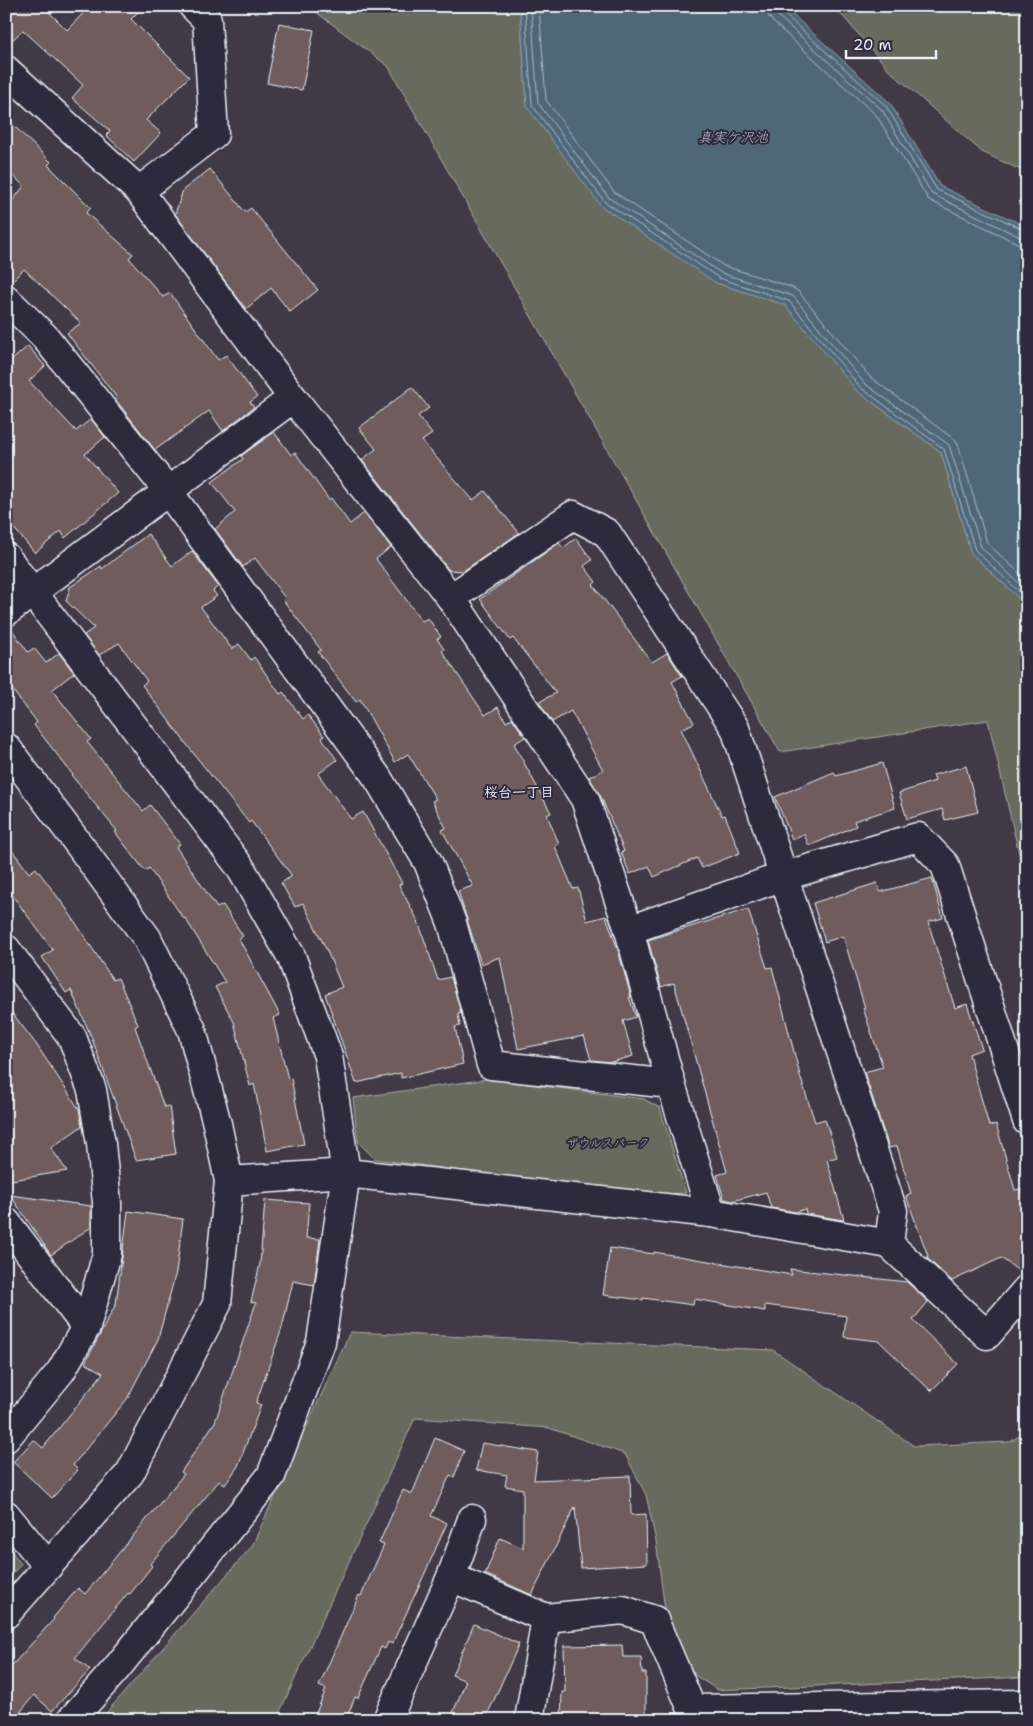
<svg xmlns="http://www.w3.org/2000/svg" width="1033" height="1726" viewBox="0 0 1033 1726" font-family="'Shantell Sans','Klee One',sans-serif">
  <rect width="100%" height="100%" fill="#423946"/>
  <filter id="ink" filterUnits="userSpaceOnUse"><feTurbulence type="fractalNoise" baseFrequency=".02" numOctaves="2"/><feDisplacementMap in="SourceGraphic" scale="10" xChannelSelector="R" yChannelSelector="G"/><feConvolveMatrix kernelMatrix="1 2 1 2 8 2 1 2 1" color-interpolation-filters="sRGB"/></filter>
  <g filter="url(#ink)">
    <g fill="#676b5d" stroke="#a8aeaa">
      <polygon points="308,6 520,6 527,107 716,283 785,304 857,391 941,452 971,553 1027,606 1027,888 988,720 780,752 388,66"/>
      <polygon points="834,6 1027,6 1027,173 982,152 890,71"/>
      <polygon points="488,1079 644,1099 660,1108 686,1193 635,1195 375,1159 358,1142 353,1098"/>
      <polygon points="350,1332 773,1350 914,1446 1010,1442 1027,1431 1027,1677 718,1690 696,1676 668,1634 656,1541 646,1495 625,1454 549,1428 415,1418 276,1720 100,1720 252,1546"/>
      <polygon points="6,1544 21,1564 6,1581"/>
    </g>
    <polygon fill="#4f6879" stroke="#8c9fac" points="520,6 783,6 890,103 940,186 1027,227 1027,606 971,553 941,452 857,391 785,305 716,283 601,206 527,107"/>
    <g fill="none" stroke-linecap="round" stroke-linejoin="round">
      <g stroke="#abbac5" stroke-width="1">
        <polyline points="525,6 532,105 605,202 719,278 789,301 860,387 944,449 975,550 1027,599"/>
        <polyline points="531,6 538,103 609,198 721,273 793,296 864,383 949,445 981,547 1027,591"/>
        <polyline points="539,6 546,100 614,192 724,266 791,287 798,291 870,377 955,440 959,447 987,543 1027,580"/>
        <polyline points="767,6 768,15 773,22 876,115 929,200 1017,243 1027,245"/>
        <polyline points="774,6 778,16 882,110 932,194 1020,237 1027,238"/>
        <polyline points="781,6 782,12 886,106 937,190 1027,231"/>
      </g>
    </g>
    <g fill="#6f5c5c" stroke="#e8f1f8">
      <polygon points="6,6 47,6 45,8 67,30 90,6 144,6 131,19 189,77 146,120 161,133 134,162 106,135 110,131 72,98 83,85 23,30 6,46"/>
      <polygon points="279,23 314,30 302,90 267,83"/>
      <polygon points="6,118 51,162 48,165 91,208 86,213 133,254 129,258 163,297 170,293 218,360 226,355 257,397 250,402 254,407 223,431 209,411 155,450 115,399 117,398 67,333 81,323 24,269 9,284 6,284 6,209 24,186 6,169"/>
      <polygon points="210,169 245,212 251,208 318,290 290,312 271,288 246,309 175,214 183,190"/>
      <polygon points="28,346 45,366 29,381 76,431 91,419 105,437 85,454 118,493 65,538 61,531 35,553 6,519 6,357 11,361"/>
      <polygon points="412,387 429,408 418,416 432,434 422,441 473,500 485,491 519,533 463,571 449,570 362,460 376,449 359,428"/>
      <polygon points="274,432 291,455 295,452 329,500 331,498 350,524 364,513 391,547 376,559 422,621 428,618 441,637 437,639 444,649 442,651 485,715 498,707 506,722 512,718 525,737 514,744 551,813 547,815 559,844 555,846 573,889 578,888 587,921 606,916 618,950 631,997 629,997 636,1017 623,1021 633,1056 612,1062 591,1060 584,1036 518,1049 500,957 481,964 458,891 473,886 442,830 446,828 432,801 436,799 408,754 395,762 360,699 356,702 318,652 321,650 283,600 285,598 255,558 243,567 215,529 235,512 212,482 243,459 241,456"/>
      <polygon points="148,534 172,566 192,551 218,586 213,591 217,596 201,607 232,649 239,644 251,660 254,657 280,694 283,692 303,719 308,715 324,736 322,738 337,760 318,774 351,819 363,812 402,883 399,885 418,921 438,980 451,977 461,1013 458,1014 460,1026 455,1027 463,1064 401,1078 401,1073 356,1083 325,994 342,987 327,951 303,903 295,907 281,883 292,876 251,821 249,823 194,754 142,685 147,681 119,643 99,655 84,635 94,628 66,601 70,587 101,566 102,569"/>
      <polygon points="576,538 592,560 584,566 596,582 593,585 652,662 667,653 682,676 672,682 694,723 681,729 722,816 725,815 740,853 702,868 697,858 654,877 649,866 630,874 621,852 624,851 601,797 589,777 603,770 571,711 552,722 539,702 556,693 513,638 510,640 480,599 559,543 563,548"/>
      <polygon points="6,627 10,627 28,652 34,648 46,663 59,653 74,673 52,690 91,739 87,742 143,811 150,805 180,844 176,847 217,908 223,905 243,936 239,939 280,1015 273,1018 288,1079 291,1078 304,1144 267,1151 254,1084 250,1086 234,1022 215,987 225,982 185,918 184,919 149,868 145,871 115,832 117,831 72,776 73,775 34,725 37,722 6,682"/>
      <polygon points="882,763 895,808 854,821 856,826 809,846 804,834 792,839 775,797 834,772 836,776"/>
      <polygon points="966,766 978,812 945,820 942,809 907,819 899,793 935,781 933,775"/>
      <polygon points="6,842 29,873 36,868 66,908 113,980 118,978 138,1025 135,1027 164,1107 169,1106 176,1154 136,1160 91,1036 71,990 66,993 42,957 53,950 6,887"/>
      <polygon points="932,878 943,918 928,922 955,1008 967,1004 982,1049 969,1054 989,1126 996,1124 1015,1190 1021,1189 1027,1211 1027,1274 1023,1274 1001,1258 952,1281 927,1258 928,1256 906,1196 911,1194 897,1146 889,1148 864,1072 883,1067 863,1008 865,1008 843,936 825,942 813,903 877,883 880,892"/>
      <polygon points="748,909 767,968 772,967 801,1079 815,1122 825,1119 837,1157 827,1160 844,1220 806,1214 805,1209 796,1212 771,1208 766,1192 732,1201 724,1199 717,1175 727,1172 674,983 661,987 648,940"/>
      <polygon points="6,1005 36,1044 79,1109 82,1126 51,1148 67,1171 6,1181"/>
      <polygon points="10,1195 91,1206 91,1227 51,1255"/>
      <polygon points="265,1200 309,1203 306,1238 320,1239 314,1285 293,1281 282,1328 256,1403 261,1405 238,1466 225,1485 219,1481 150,1564 152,1566 130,1594 128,1593 75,1658 90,1670 52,1711 34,1695 14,1720 6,1720 6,1672 54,1619 53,1618 78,1588 85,1594 184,1474 181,1472 215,1422 256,1303 251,1302 260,1264"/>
      <polygon points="128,1211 183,1219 176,1272 158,1339 127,1399 73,1465 78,1470 52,1498 13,1462 34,1440 43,1448 103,1373 85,1363 116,1304"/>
      <polygon points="610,1248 654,1254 654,1252 792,1275 790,1269 907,1282 928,1302 913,1320 958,1364 931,1391 879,1341 844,1337 846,1316 765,1305 765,1311 694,1299 693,1305 643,1298 643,1300 603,1295"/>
      <polygon points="435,1438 464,1451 454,1477 450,1475 431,1516 447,1523 425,1573 392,1644 388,1642 385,1649 381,1647 358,1698 355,1697 346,1720 313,1720 326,1689 319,1686 359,1595 361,1596 384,1545 379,1543 403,1490 412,1494"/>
      <polygon points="482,1443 538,1452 534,1480 630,1476 631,1515 646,1514 647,1564 581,1568 575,1507 532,1595 485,1574 500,1538 523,1548 523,1489 505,1486 507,1475 476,1470"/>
      <polygon points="474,1624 519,1644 485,1720 450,1720 466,1681 452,1675"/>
      <polygon points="622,1645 623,1657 641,1657 642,1673 646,1673 646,1720 561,1720 562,1692 565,1692 564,1646"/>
    </g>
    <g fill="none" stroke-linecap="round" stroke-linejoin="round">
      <defs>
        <g id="street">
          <polyline points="6,70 139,191 293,398 451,598 585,799 629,930 671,1084 711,1213"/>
          <polyline points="139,191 214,134 207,20 193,6"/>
          <polyline points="6,299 45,337 168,491 377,777 428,862 452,923 491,1065 671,1084"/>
          <polyline points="6,557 240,867 291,956 328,1056 346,1173 321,1342 271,1476 116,1669 71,1720"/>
          <polyline points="6,612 293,398"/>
          <polyline points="629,930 784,876 918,837 945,865 1027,1121"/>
          <polyline points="6,949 72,1037 92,1090 101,1144 107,1203 107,1254 86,1327 61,1371 6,1438"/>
          <polyline points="229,1181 346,1173 711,1213 889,1244 893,1211 735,728 607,533 573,515 451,598"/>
          <polyline points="6,1222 86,1327"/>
          <polyline points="889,1244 987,1335 1027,1289"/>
          <polyline points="6,1515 48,1566"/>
          <polyline points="451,1577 546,1618"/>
          <polyline points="692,1709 1027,1704"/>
          <polyline points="387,1720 451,1577 472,1519"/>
          <polyline points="529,1720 546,1618 623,1610 654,1620 692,1709 693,1720"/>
        </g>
        <polyline id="secondary" points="6,747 80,846 147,938 192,1030 217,1124 229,1181 217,1304 130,1473 6,1614"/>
      </defs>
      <use href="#street" stroke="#e8f1f8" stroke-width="31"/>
      <use href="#secondary" stroke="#e8f1f8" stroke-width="31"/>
      <use href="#street" stroke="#2f2a3d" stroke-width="28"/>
      <use href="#secondary" stroke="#2f2a3d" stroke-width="28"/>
    </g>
  </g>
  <g text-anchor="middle" stroke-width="4" stroke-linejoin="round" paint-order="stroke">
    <g font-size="12" fill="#aeb5b2" stroke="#2f2a3d">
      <text x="608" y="1147">ザウルスパーク</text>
    </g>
    <g font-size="14" font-style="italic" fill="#abbac5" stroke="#2f2a3d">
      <text x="733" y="142">真実ケ沢池</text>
    </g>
    <g font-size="14" font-weight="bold" fill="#e8f1f8" stroke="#2f2a3d">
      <text x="519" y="797">桜台一丁目</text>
    </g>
  </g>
  <rect width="1033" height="1726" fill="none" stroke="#2f2a3d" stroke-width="25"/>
  <rect x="12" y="12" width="1008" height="1701" fill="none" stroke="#e8f1f8" stroke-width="2" filter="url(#ink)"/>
  <path d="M846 50v8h90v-8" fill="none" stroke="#e8f1f8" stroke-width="2.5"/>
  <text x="853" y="50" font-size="15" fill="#e8f1f8" stroke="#2f2a3d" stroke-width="4" paint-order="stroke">20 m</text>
</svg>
